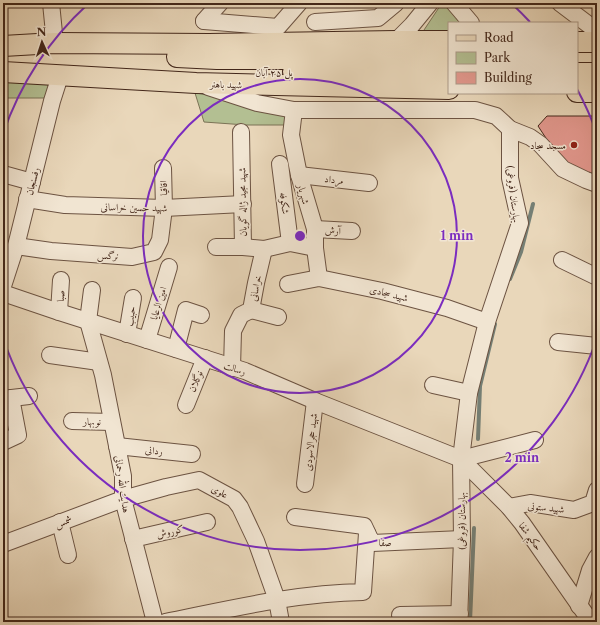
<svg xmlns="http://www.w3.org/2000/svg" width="600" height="625" viewBox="0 0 600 625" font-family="'Libre Caslon Text',Amiri,serif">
  <rect width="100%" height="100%" fill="#e9d7ba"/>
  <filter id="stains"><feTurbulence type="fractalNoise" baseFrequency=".005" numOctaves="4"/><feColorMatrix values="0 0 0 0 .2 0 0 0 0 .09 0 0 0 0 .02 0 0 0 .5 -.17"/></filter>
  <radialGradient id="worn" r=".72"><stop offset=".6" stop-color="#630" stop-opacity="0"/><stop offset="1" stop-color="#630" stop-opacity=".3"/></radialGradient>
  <g fill="#b3bf92" stroke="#7b7356">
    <polygon points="442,3 447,3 461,23 449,23 449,36 420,36"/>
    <polygon points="3,79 54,81 49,98 3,98"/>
    <polygon points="195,93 210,95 289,113 288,125 246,125 204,122"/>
  </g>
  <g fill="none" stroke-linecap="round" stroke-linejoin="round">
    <g stroke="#757f75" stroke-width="4">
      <polyline points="510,279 521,252 533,204"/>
      <polyline points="478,439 480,386 495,324"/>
      <polyline points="470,622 474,528"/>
    </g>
  </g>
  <polygon fill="#e3988e" stroke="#43271a" points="547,116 597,116 597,177 563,164 538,126"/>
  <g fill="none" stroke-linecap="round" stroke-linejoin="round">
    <defs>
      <g id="minor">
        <polyline points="51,3 55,43"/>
        <polyline points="454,3 471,23"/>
        <polyline points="560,3 597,31"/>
        <polyline points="204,21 278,27 299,3"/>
        <polyline points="204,21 220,3"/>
        <polyline points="315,22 378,18 396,3"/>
        <polyline points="396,41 412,25 430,3"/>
        <polyline points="208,87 257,103 294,110 475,110 496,116 510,129 530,137 540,144 563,169 586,180 597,184"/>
        <polyline points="294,110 291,135 299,175 315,229 315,248 319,278"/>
        <polyline points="241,132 243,247"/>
        <polyline points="280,164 290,243"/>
        <polyline points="3,174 32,182"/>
        <polyline points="299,175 369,183"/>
        <polyline points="27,199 65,205 164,208 243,204"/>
        <polyline points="315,229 352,231"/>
        <polyline points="16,246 51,251 132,257 154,252 160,240 164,208 163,168"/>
        <polyline points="216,247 243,247 264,249 290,243 315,248"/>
        <polyline points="562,260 597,277"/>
        <polyline points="288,284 319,278 382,291 447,308 487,322"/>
        <polyline points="3,286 16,246 52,101 60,76"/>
        <polyline points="92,290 88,321 103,375 123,476 123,499 155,622"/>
        <polyline points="3,293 59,312 245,371 315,401 461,459 509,507 522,523 591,622"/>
        <polyline points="251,310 278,317"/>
        <polyline points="59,312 61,280"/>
        <polyline points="127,334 133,298"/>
        <polyline points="147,340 169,267"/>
        <polyline points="558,342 597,346"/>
        <polyline points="176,349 186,310 201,315"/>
        <polyline points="50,355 99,362"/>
        <polyline points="232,368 233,331 241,315 251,310 256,283 264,249"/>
        <polyline points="433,385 469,393"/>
        <polyline points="3,399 29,396"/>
        <polyline points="186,405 205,358"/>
        <polyline points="72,421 112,422"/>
        <polyline points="3,442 18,435 11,398"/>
        <polyline points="117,446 192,454"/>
        <polyline points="461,459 535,440"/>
        <polyline points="305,484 315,401"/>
        <polyline points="509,507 530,503 574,510 593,503 597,490"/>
        <polyline points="295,517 364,526 372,543 462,539"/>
        <polyline points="60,522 68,555"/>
        <polyline points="133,539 207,522"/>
        <polyline points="3,544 123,499 166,487 199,480 234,499 240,507 256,541 277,600 281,622"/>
        <polyline points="579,606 590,570 597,557"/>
        <polyline points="400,615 460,614"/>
        <path d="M165,622C230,609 296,593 363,592L367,533"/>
        <polyline points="459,622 462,539 461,459 469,393 487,322 520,223 510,178 510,129"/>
      </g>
      <g id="major">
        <polyline points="577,42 597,42"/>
        <polyline points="3,46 55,43 209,44 396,41 449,41"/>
        <polyline points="177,57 217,59 449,59"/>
        <polyline points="3,72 196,83 449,89"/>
        <polyline points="293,72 449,74"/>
        <polyline points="577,73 597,73"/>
        <polyline points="577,92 597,92"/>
      </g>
    </defs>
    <use href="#minor" stroke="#6c5342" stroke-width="18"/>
    <use href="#major" stroke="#43271a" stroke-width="22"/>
    <use href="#minor" stroke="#f1e5d2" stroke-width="16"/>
    <use href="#major" stroke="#e9d7ba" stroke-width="20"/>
  </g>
  <g fill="none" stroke="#7b2cbf" stroke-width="2">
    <circle cx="300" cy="236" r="157"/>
    <path d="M597 338A314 314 0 0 1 3 338M3 134A314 314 0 0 1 88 4M512 4A314 314 0 0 1 530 22M577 89A314 314 0 0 1 597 134"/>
  </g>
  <circle fill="#8f2418" stroke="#f1e5d2" stroke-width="1.5" cx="574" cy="145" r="4"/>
  <g text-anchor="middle" stroke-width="3" stroke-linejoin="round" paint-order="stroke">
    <g font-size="10" fill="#43271a" stroke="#f1e5d2">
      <text x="274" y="76">پل ۲۵ آبان</text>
      <text transform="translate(226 84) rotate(1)" y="4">شهید باهنر</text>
      <text transform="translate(334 179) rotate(6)" y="4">مرداد</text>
      <text transform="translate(32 181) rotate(-75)" y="4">رفسنجان</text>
      <text transform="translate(163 188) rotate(-92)" y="4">اقاقیا</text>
      <text transform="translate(304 194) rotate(74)" y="4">شهریار</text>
      <text transform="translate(514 194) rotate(83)" y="4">بهارستان (فروغی)</text>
      <text transform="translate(242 202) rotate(-91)" y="4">شهید مجید ژاله گویان</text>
      <text transform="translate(285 203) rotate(83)" y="4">شکوفه</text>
      <text transform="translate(134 207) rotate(1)" y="4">شهید حسین خراسانی</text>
      <text transform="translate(333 230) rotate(4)" y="4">آرش</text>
      <text transform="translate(108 255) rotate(4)" y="4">نرگس</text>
      <text transform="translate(255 288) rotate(-78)" y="4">خراسانی</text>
      <text transform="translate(389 293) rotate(14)" y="4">شهید سجادی</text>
      <text transform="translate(60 296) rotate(-87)" y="4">صبا</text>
      <text transform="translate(158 303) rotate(-73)" y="4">امین الرعایا</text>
      <text transform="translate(130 316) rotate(-80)" y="4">حبیب</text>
      <text transform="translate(235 368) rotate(18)" y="4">رسالت</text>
      <text transform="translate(195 381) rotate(-68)" y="4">نوگلان</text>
      <text transform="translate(92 421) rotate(1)" y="4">نوبهار</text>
      <text transform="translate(310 442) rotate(-84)" y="4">شهید حجرالاسودی</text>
      <text transform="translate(154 450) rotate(6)" y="4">ردانی</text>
      <text transform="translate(123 484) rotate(82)" y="4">هدایت الله رحمانی</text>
      <text transform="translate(220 491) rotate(28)" y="4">علوی</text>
      <text transform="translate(546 507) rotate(6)" y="4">شهید ستونی</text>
      <text transform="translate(63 521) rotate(-21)" y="4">شمس</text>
      <text transform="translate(461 521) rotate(-90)" y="4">بهارستان (فروغی)</text>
      <text transform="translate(170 531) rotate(-13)" y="4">کوروش</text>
      <text transform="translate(531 536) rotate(54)" y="4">حکیم شفا</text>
      <text transform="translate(385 542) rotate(-3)" y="4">صفا</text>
    </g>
    <g font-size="10" fill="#43271a" stroke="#f1e5d2" text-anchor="end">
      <text x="566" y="149">مسجد سجاد</text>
    </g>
  </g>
  <circle cx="300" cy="236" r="6" fill="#7b2cbf" stroke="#f1e5d2" stroke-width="2"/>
  <g font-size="12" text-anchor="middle" font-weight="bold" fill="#7b2cbf" stroke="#f1e5d2" stroke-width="3" stroke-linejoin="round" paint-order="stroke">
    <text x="457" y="240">1 min</text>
    <text x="522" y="462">2 min</text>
  </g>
  <rect width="600" height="625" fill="none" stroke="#e9d7ba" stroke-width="16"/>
  <rect x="4" y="4" width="592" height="617" fill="none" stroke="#43271a" stroke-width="2"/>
  <rect x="8" y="8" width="584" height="609" fill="none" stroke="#43271a"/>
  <rect x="448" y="22" width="130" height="72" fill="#f1e5d2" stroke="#ab9988"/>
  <rect x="456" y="35" width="20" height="6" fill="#e9d7ba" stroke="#ab9988"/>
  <text x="484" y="42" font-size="12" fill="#43271a">Road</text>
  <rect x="456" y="52" width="20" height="12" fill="#b3bf92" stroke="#ab9988"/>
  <text x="484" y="62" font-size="12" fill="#43271a">Park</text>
  <rect x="456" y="72" width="20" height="12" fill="#e3988e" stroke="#ab9988"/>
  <text x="484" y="82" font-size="12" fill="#43271a">Building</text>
  <g transform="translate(42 42) rotate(357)" stroke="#f1e5d2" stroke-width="3" paint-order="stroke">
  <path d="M0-3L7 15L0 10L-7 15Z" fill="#43271a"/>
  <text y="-6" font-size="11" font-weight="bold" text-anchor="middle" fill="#43271a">N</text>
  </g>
  <rect width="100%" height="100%" filter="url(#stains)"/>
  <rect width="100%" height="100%" fill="url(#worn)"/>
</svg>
